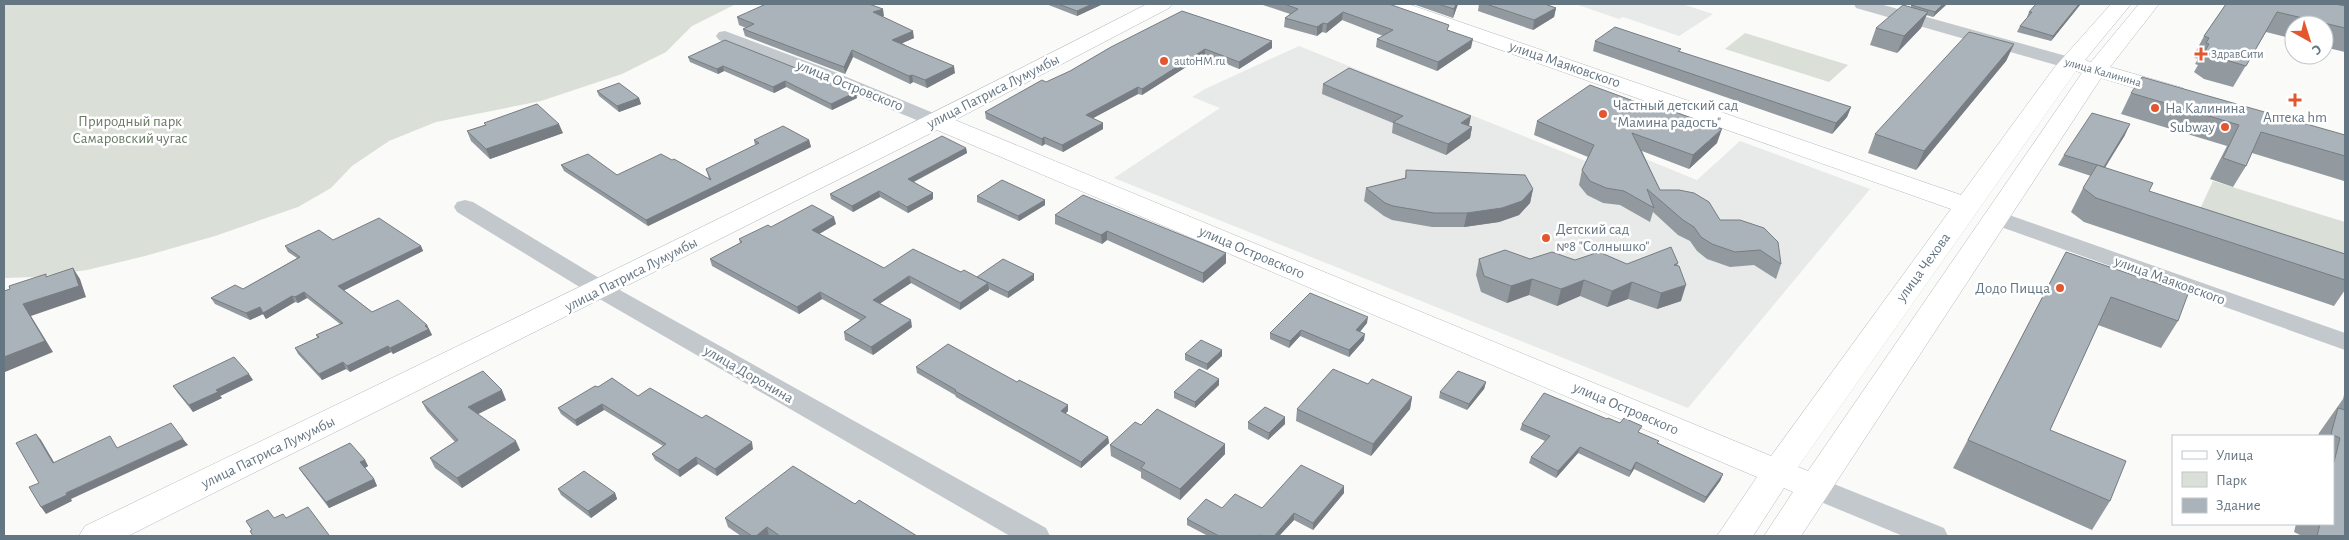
<svg xmlns="http://www.w3.org/2000/svg" width="2349" height="540" viewBox="0 0 2349 540" font-family="'Alegreya Sans',sans-serif">
  <rect width="100%" height="100%" fill="#fafaf8"/>
  <g fill="#e8e9e9">
    <polygon points="1575,4 1682,4 1713,14 1679,36 1623,17 1619,19"/>
    <polygon points="1299,46 1588,162 1616,147 1697,180 1740,141 1870,189 1688,408 1114,178 1220,108 1192,97 1205,89"/>
  </g>
  <g fill="#dadfd7">
    <polygon points="4,4 736,4 692,26 666,52 622,74 541,101 436,122 389,141 352,166 331,188 298,207 215,236 145,256 87,270 35,277 4,278"/>
    <polygon points="1745,33 1848,65 1829,82 1725,49"/>
    <polygon points="2213,181 2345,222 2345,256 2200,209"/>
  </g>
  <g fill="none" stroke-linecap="round" stroke-linejoin="round">
    <defs>
      <path id="secondary" d="M1147,4H1172L1169,8L955,120L1771,456L1951,209L1382,8L1379,4H1408L1961,195L2054,68L2111,4H2131L2085,60L2091,62L2139,4H2159L2110,67L2183,88L2186,93L2183,98L2175,100L2101,78L1801,536H1764L1793,492L1784,488L1753,536H1717L1757,477L937,130L128,536H79L85,526C440,355 796,184 1147,4ZM2076,71L2082,73L1808,471L1798,467Z"/>
    </defs>
    <use href="#secondary" stroke="#b3babf" stroke-width="1"/>
    <g fill="#c3c8cc" fill-rule="evenodd">
      <polygon points="1854,4 1880,4 2077,59 2079,63 2077,67 2063,67 1856,8"/>
      <polygon points="725,31 825,68 943,117 946,121 943,125 936,127 929,125 719,40 716,36 719,32"/>
      <polygon points="465,200 473,202 609,284 1046,528 1050,536 1010,536 591,294 457,212 454,207 457,202"/>
      <polygon points="1995,210 2345,333 2345,350 1987,222 1984,217 1987,212"/>
      <polygon points="1814,476 1944,528 1948,536 1903,536 1804,495 1799,487 1804,479"/>
    </g>
    <use href="#secondary" fill="#fff" fill-rule="evenodd"/>
  </g>
  <g fill="#929a9f">
    <polygon points="1046,4 1103,4 1077,16"/>
    <polygon points="1260,4 1389,4 1448,30 1471,48 1437,71 1376,47 1377,39 1383,36 1342,20 1326,33 1322,32 1317,36 1284,27 1285,18 1290,14"/>
    <polygon points="1413,4 1458,4 1453,18"/>
    <polygon points="1479,4 1545,4 1556,8 1554,17 1533,30 1478,11"/>
    <polygon points="1947,4 1933,17 1926,15 1921,28 1897,53 1870,45 1876,28 1911,7 1911,5"/>
    <polygon points="2226,4 2345,4 2345,52 2324,47 2324,25 2294,25 2294,39 2266,32 2233,87 2204,79 2194,72 2198,65 2195,64 2198,59 2193,57 2204,36"/>
    <polygon points="2080,5 2051,41 2017,32 2020,26 2028,17 2027,17 2029,12"/>
    <polygon points="884,16 882,17 914,38 902,43 955,73 927,88 913,82 910,84 853,57 845,74 745,36 743,29 746,28 739,25 737,17"/>
    <polygon points="1272,41 1272,48 1239,69 1205,55 1142,95 1138,94 1093,118 1103,129 1063,152 1045,144 1042,146 986,119 985,112 1070,71 1111,47"/>
    <polygon points="1595,41 1851,107 1847,117 1832,134 1593,51"/>
    <polygon points="2014,44 2006,61 1916,170 1868,153 1875,134"/>
    <polygon points="688,57 857,98 832,110 786,87 774,93 724,71 718,74 690,62"/>
    <polygon points="1323,84 1469,126 1472,127 1470,138 1446,155 1392,133 1393,123 1322,94"/>
    <polygon points="597,91 639,98 641,104 619,112 599,96"/>
    <polygon points="2131,93 2345,135 2345,179 2344,181 2252,153 2246,166 2233,187 2210,179 2227,146 2121,114"/>
    <polygon points="1537,121 1717,143 1689,169 1642,151 1660,190 1720,220 1781,264 1776,279 1754,265 1730,267 1707,259 1697,251 1690,241 1678,235 1653,212 1650,222 1620,205 1603,203 1587,195 1579,185 1582,170 1588,157 1534,135"/>
    <polygon points="484,123 563,133 490,159 471,141 467,131 485,125"/>
    <polygon points="2125,135 2105,168 2149,191 2345,254 2345,290 2334,306 2084,222 2071,212 2083,188 2091,176 2058,165 2064,155"/>
    <polygon points="754,140 809,140 811,147 648,226 564,171 561,165 617,175 672,160 709,179 706,169 755,145"/>
    <polygon points="966,148 967,153 914,182 933,193 933,199 908,213 880,197 853,212 831,199 830,194"/>
    <polygon points="1406,170 1533,189 1530,203 1519,215 1499,222 1464,227 1432,227 1392,220 1384,216 1364,201 1366,188 1405,178"/>
    <polygon points="977,196 1045,200 1045,205 1019,221 977,202"/>
    <polygon points="1055,215 1226,263 1203,283 1107,240 1102,244 1055,224"/>
    <polygon points="836,224 819,234 884,268 961,272 977,277 1034,280 1008,298 989,289 989,290 960,310 911,283 880,303 912,327 873,355 845,340 844,332 860,320 822,299 799,314 712,266 710,259 740,243 739,239 771,227"/>
    <polygon points="333,240 421,246 423,251 344,290 372,312 427,325 432,335 393,354 391,352 350,372 346,369 322,380 298,354 295,348 318,338 316,335 340,324 307,298 298,303 295,302 266,319 263,314 250,320 215,304 211,298 243,289 297,258 288,252 285,246"/>
    <polygon points="2066,252 2178,321 2161,348 2098,325 2050,430 2110,501 2092,530 1953,468"/>
    <polygon points="1479,259 1575,260 1627,264 1678,263 1677,266 1681,301 1657,309 1628,299 1607,307 1580,296 1557,306 1529,295 1507,303 1481,292 1476,275"/>
    <polygon points="1367,323 1360,332 1364,340 1349,357 1300,336 1289,348 1270,339 1270,333"/>
    <polygon points="1185,354 1222,356 1207,370 1185,360"/>
    <polygon points="916,367 1017,382 1068,405 1068,411 1065,414 1108,437 1109,443 1081,468 956,397 955,395 917,373"/>
    <polygon points="1219,379 1219,385 1195,408 1174,398 1174,392"/>
    <polygon points="253,380 220,396 222,398 193,412 177,392 173,386"/>
    <polygon points="1486,382 1484,389 1467,410 1439,398 1440,392"/>
    <polygon points="1368,384 1412,397 1410,409 1371,456 1296,421 1297,409"/>
    <polygon points="598,387 638,396 753,449 717,476 698,464 680,477 655,460 652,454 663,446 604,410 577,426 561,414 558,408"/>
    <polygon points="2345,391 2345,536 2302,536 2294,532 2296,524 2333,524 2333,436 2318,436 2319,433 2343,399"/>
    <polygon points="506,400 478,414 520,450 462,488 435,468 430,458 455,442 427,411 422,402"/>
    <polygon points="1607,419 1640,433 1658,443 1723,474 1720,481 1704,503 1634,469 1629,477 1578,453 1556,478 1529,463 1531,457 1545,441 1520,430 1522,424"/>
    <polygon points="1248,422 1285,424 1268,440 1248,429"/>
    <polygon points="1141,425 1225,444 1225,454 1180,500 1141,478 1141,472 1111,456 1110,445"/>
    <polygon points="365,460 368,466 365,468 374,479 377,486 329,508 303,474 299,468"/>
    <polygon points="558,489 615,493 617,499 591,518 561,495"/>
    <polygon points="1344,493 1313,530 1294,520 1279,536 1208,536 1187,525 1187,519 1222,508 1262,508"/>
    <polygon points="855,504 917,536 741,536 728,527 725,518"/>
  </g>
  <g fill="#777d82">
    <polygon points="1092,4 1103,4 1077,16 1077,11"/>
    <polygon points="1456,4 1458,4 1453,18 1454,9"/>
    <polygon points="1943,4 1947,4 1933,17 1935,12"/>
    <polygon points="2079,4 2081,4 2080,5 2051,41 2053,36"/>
    <polygon points="1556,8 1554,17 1533,30 1534,20"/>
    <polygon points="883,9 884,16 874,20 873,12"/>
    <polygon points="1343,12 1342,20 1326,33 1327,24"/>
    <polygon points="1928,12 1921,28 1897,53 1904,36"/>
    <polygon points="1323,23 1322,32 1317,36 1317,27"/>
    <polygon points="913,31 914,38 894,47 892,40"/>
    <polygon points="1473,39 1471,48 1437,71 1438,62"/>
    <polygon points="1272,41 1272,48 1239,69 1239,62"/>
    <polygon points="2014,44 2006,61 1916,170 1924,151"/>
    <polygon points="1205,49 1205,55 1142,95 1142,89"/>
    <polygon points="852,50 853,57 845,74 844,67"/>
    <polygon points="723,66 724,71 718,74 717,69"/>
    <polygon points="954,66 955,73 927,88 925,80"/>
    <polygon points="912,75 913,82 910,84 909,76"/>
    <polygon points="785,81 786,87 774,93 773,87"/>
    <polygon points="1138,87 1138,94 1086,122 1086,115"/>
    <polygon points="856,92 857,98 832,110 831,104"/>
    <polygon points="639,98 641,104 619,112 617,106"/>
    <polygon points="1851,107 1847,117 1832,134 1836,123"/>
    <polygon points="1471,116 1469,126 1461,123"/>
    <polygon points="1103,123 1103,129 1063,152 1062,145"/>
    <polygon points="559,124 563,133 490,159 486,149"/>
    <polygon points="2130,124 2125,135 2098,178 2104,167"/>
    <polygon points="1472,127 1470,138 1446,155 1448,144"/>
    <polygon points="1722,129 1717,143 1689,169 1693,155"/>
    <polygon points="1044,137 1045,144 1042,146 1042,139"/>
    <polygon points="809,140 811,147 648,226 646,220"/>
    <polygon points="966,148 967,153 909,184 908,179"/>
    <polygon points="1533,189 1530,203 1519,215 1499,222 1464,227 1467,213"/>
    <polygon points="879,191 880,197 853,212 852,206"/>
    <polygon points="933,193 933,199 908,213 907,207"/>
    <polygon points="1045,200 1045,205 1019,221 1018,216"/>
    <polygon points="834,217 836,224 814,237 812,230"/>
    <polygon points="1107,231 1107,240 1102,244 1101,235"/>
    <polygon points="421,246 423,251 341,292 338,286"/>
    <polygon points="1226,253 1226,263 1203,283 1203,273"/>
    <polygon points="73,268 80,279 86,297 31,316 53,352 5,372 4,369 4,357 23,304"/>
    <polygon points="1034,274 1034,280 1008,298 1008,292"/>
    <polygon points="909,276 911,283 875,307 873,300"/>
    <polygon points="1532,279 1529,295 1507,303 1511,286"/>
    <polygon points="1584,280 1580,296 1557,306 1561,289"/>
    <polygon points="1632,282 1628,299 1607,307 1612,291"/>
    <polygon points="988,283 989,290 960,310 960,303"/>
    <polygon points="1686,285 1681,301 1657,309 1661,293"/>
    <polygon points="304,292 307,298 298,303 295,297"/>
    <polygon points="820,292 822,299 799,314 797,307"/>
    <polygon points="292,296 295,302 266,319 263,314 250,320 246,313"/>
    <polygon points="1368,317 1367,323 1356,336 1356,330"/>
    <polygon points="911,320 912,327 873,355 871,347"/>
    <polygon points="427,325 432,335 393,354 390,348"/>
    <polygon points="1301,330 1300,336 1289,348 1290,341"/>
    <polygon points="1365,334 1364,340 1349,357 1349,350"/>
    <polygon points="388,346 391,352 350,372 347,366"/>
    <polygon points="1222,350 1222,356 1207,370 1207,364"/>
    <polygon points="343,362 346,369 322,380 319,374"/>
    <polygon points="249,374 253,380 220,396 222,398 193,412 189,405 216,390"/>
    <polygon points="1219,379 1219,385 1195,408 1195,402"/>
    <polygon points="1486,382 1484,389 1467,410 1469,404"/>
    <polygon points="502,390 506,400 472,417 468,407"/>
    <polygon points="1412,397 1410,409 1371,456 1373,444"/>
    <polygon points="602,404 604,410 577,426 575,420"/>
    <polygon points="1068,405 1068,411 1061,417 1061,411"/>
    <polygon points="1285,417 1285,424 1268,440 1269,433"/>
    <polygon points="36,434 41,440 58,469 53,463"/>
    <polygon points="1108,437 1109,443 1081,468 1081,462"/>
    <polygon points="183,439 188,445 71,499 72,501 46,514 41,507 66,493"/>
    <polygon points="516,441 520,450 462,488 457,478"/>
    <polygon points="752,442 753,449 717,476 715,469"/>
    <polygon points="1225,444 1225,454 1180,500 1180,489"/>
    <polygon points="1580,447 1578,453 1556,478 1558,471"/>
    <polygon points="696,457 698,464 680,477 678,470"/>
    <polygon points="365,460 368,466 363,469 360,462"/>
    <polygon points="1636,462 1634,469 1629,477 1631,471"/>
    <polygon points="1723,474 1720,481 1704,503 1706,497"/>
    <polygon points="374,479 377,486 329,508 326,502"/>
    <polygon points="1344,486 1344,493 1313,530 1313,523"/>
    <polygon points="615,493 617,499 591,518 588,511"/>
    <polygon points="1294,513 1294,520 1279,536 1274,536"/>
    <polygon points="767,527 769,536 756,536"/>
  </g>
  <g fill="#aab3b9" stroke="#777d82">
    <polygon points="766,4 869,4 883,9 873,12 913,31 892,40 954,66 925,80 912,75 909,76 852,50 844,67 743,29 754,24 737,17"/>
    <polygon points="1058,4 1092,4 1077,11"/>
    <polygon points="1284,4 1389,4 1449,25 1447,30 1473,39 1438,62 1377,39 1393,30 1343,12 1327,24 1323,23 1317,27 1285,18 1298,9"/>
    <polygon points="1438,4 1456,4 1454,9"/>
    <polygon points="1486,4 1545,4 1556,8 1534,20"/>
    <polygon points="1913,4 1943,4 1935,12 1911,5"/>
    <polygon points="2036,4 2079,4 2053,36 2020,26 2032,12 2029,12"/>
    <polygon points="2226,4 2335,4 2345,6 2345,28 2277,12 2246,66 2216,57 2205,51 2209,44 2206,43 2209,38 2204,36"/>
    <polygon points="1903,5 1928,12 1904,36 1876,28"/>
    <polygon points="1182,11 1272,41 1239,62 1205,49 1142,89 1138,87 1086,115 1103,123 1062,145 1044,137 1042,139 985,112 1042,80 1046,82 1070,71 1111,47"/>
    <polygon points="1615,27 1681,49 1678,51 1851,107 1836,123 1595,41"/>
    <polygon points="1969,32 2014,44 1924,151 1875,134"/>
    <polygon points="725,40 856,92 831,104 785,81 773,87 723,66 717,69 688,57"/>
    <polygon points="1349,68 1471,116 1461,123 1472,127 1448,144 1393,122 1403,116 1323,84"/>
    <polygon points="2142,77 2345,135 2345,156 2261,132 2246,166 2223,158 2239,125 2131,93"/>
    <polygon points="619,83 639,98 617,106 597,91"/>
    <polygon points="1590,85 1658,110 1661,107 1722,129 1693,155 1632,133 1660,190 1679,190 1694,193 1709,202 1720,220 1740,220 1764,228 1778,242 1781,264 1760,250 1735,252 1712,244 1701,237 1694,227 1683,220 1647,189 1654,208 1624,191 1606,188 1590,181 1582,170 1594,145 1537,121"/>
    <polygon points="537,104 559,124 486,149 467,131 486,125 484,123"/>
    <polygon points="2092,113 2130,124 2104,167 2064,155"/>
    <polygon points="783,126 809,140 646,220 561,165 588,154 617,175 661,154 672,160 674,159 711,180 706,169 759,143 754,140"/>
    <polygon points="942,136 966,148 908,179 933,193 907,207 879,191 852,206 830,194"/>
    <polygon points="2097,165 2153,183 2149,191 2345,254 2345,280 2096,198 2083,188"/>
    <polygon points="1406,170 1525,175 1533,189 1522,201 1502,208 1467,213 1434,213 1393,206 1385,203 1366,188 1406,178"/>
    <polygon points="1002,180 1045,200 1018,216 977,196"/>
    <polygon points="1083,195 1226,253 1203,273 1107,231 1101,235 1055,215"/>
    <polygon points="812,205 834,217 812,230 884,268 913,249 961,272 964,270 988,283 960,303 909,276 873,300 911,320 871,347 844,332 866,317 820,292 797,307 710,259 742,242 739,239 768,225 771,227"/>
    <polygon points="379,218 421,246 338,286 372,312 398,300 427,325 425,326 429,329 390,348 388,346 347,366 343,362 319,374 295,348 319,337 316,335 343,323 304,292 295,297 292,296 263,313 260,307 246,313 211,298 235,285 243,289 300,257 285,246 319,230 333,240"/>
    <polygon points="1671,247 1678,263 1674,265 1679,266 1686,285 1661,293 1632,282 1612,291 1584,280 1561,289 1532,279 1511,286 1484,276 1479,259 1505,250 1530,259 1552,252 1575,260 1599,252 1627,264"/>
    <polygon points="2066,252 2188,294 2178,321 2111,297 2050,430 2126,461 2110,501 1968,440"/>
    <polygon points="1003,259 1034,274 1008,292 977,277"/>
    <polygon points="73,268 79,286 23,304 45,341 4,357 4,291 10,289 9,286 46,274 46,277"/>
    <polygon points="1310,293 1368,317 1356,330 1365,334 1349,350 1301,330 1290,341 1270,333"/>
    <polygon points="1201,340 1222,350 1207,364 1185,354"/>
    <polygon points="948,344 1017,382 1019,380 1068,405 1061,411 1108,437 1081,462 955,391 956,390 916,367"/>
    <polygon points="234,357 249,374 216,390 218,392 189,405 173,386"/>
    <polygon points="1199,369 1219,379 1195,402 1174,392"/>
    <polygon points="1333,369 1368,384 1372,379 1412,397 1373,444 1297,409"/>
    <polygon points="483,371 502,390 468,407 516,441 457,478 430,458 458,440 422,402"/>
    <polygon points="1458,371 1486,382 1469,404 1440,392"/>
    <polygon points="612,378 638,396 650,388 702,418 706,415 752,442 715,469 696,457 678,470 652,454 666,444 602,404 575,420 558,408 595,386 598,387"/>
    <polygon points="1544,393 1607,419 1608,418 1620,423 1624,418 1642,426 1638,432 1659,441 1657,443 1723,474 1706,497 1636,462 1631,471 1580,447 1558,471 1531,457 1550,436 1522,424"/>
    <polygon points="1265,407 1285,417 1269,433 1248,422"/>
    <polygon points="2338,408 2345,410 2345,536 2317,536 2320,524 2333,524 2333,466 2340,438 2331,434"/>
    <polygon points="1157,409 1225,444 1180,489 1141,468 1145,463 1110,445 1135,422 1141,425"/>
    <polygon points="171,423 183,439 66,493 67,495 41,507 29,487 39,483 16,443 36,434 53,463 110,436 117,448"/>
    <polygon points="350,443 365,460 360,462 374,479 326,502 299,468"/>
    <polygon points="1301,465 1344,486 1313,523 1294,513 1274,536 1262,536 1259,535 1258,536 1219,536 1187,519 1206,499 1222,508 1235,494 1262,508"/>
    <polygon points="793,466 855,504 859,500 917,536 780,536 767,527 756,536 752,536 725,518"/>
    <polygon points="584,471 615,493 588,511 558,489"/>
    <polygon points="308,507 329,535 328,536 252,536 253,536 250,531 252,530 246,521 268,510 274,518 283,514 286,518"/>
  </g>
  <g fill="#e4572e" stroke="#fff" stroke-width="2">
    <path d="M2198.5 46.5h5v5h5v5h-5v5h-5v-5h-5v-5h5z"/>
    <circle cx="1164" cy="61" r="5"/>
    <path d="M2292.5 92.5h5v5h5v5h-5v5h-5v-5h-5v-5h5z"/>
    <circle cx="2155" cy="108" r="5"/>
    <circle cx="1603" cy="114" r="5"/>
    <circle cx="2225" cy="127" r="5"/>
    <circle cx="1546" cy="238" r="5"/>
    <circle cx="2060" cy="288" r="5"/>
  </g>
  <g text-anchor="middle" stroke-width="5" stroke-linejoin="round" paint-order="stroke">
    <g font-size="12" fill="#657683" stroke="#fff" text-anchor="start">
      <text x="2211" y="58">ЗдравСити</text>
      <text x="1174" y="65">autoHM.ru</text>
    </g>
    <g font-size="12" fill="#657683" stroke="#fff">
      <text transform="translate(2103 72) rotate(16)" y="4">улица Калинина</text>
    </g>
    <g font-size="15" fill="#657683" stroke="#fff">
      <text transform="translate(1565 64) rotate(19)" y="5">улица Маяковского</text>
      <text transform="translate(850 85) rotate(22)" y="5">улица Островского</text>
      <text transform="translate(993 91) rotate(-27)" y="5">улица Патриса Лумумбы</text>
      <text transform="translate(1252 252) rotate(23)" y="5">улица Островского</text>
      <text transform="translate(1923 267) rotate(-54)" y="5">улица Чехова</text>
      <text transform="translate(631 274) rotate(-27)" y="5">улица Патриса Лумумбы</text>
      <text transform="translate(2170 280) rotate(20)" y="5">улица Маяковского</text>
      <text transform="translate(749 374) rotate(30)" y="5">улица Доронина</text>
      <text transform="translate(1626 408) rotate(23)" y="5">улица Островского</text>
      <text transform="translate(268 452) rotate(-26)" y="5">улица Патриса Лумумбы</text>
    </g>
    <g font-size="15" fill="#657683" stroke="#fff" text-anchor="start">
      <text x="1613" y="110">Частный детский сад<tspan x="1613" dy="17">"Мамина радость"</tspan></text>
      <text x="2165" y="113">На Калинина</text>
      <text x="2295" y="122" text-anchor="middle">Аптека hm</text>
      <text x="2215" y="132" text-anchor="end">Subway</text>
      <text x="1556" y="234">Детский сад<tspan x="1556" dy="17">№8 "Солнышко"</tspan></text>
      <text x="2050" y="293" text-anchor="end">Додо Пицца</text>
    </g>
    <g font-size="15" fill="#687a64" stroke="#fff">
      <text x="130" y="126">Природный парк<tspan x="130" dy="17">Самаровский чугас</tspan></text>
    </g>
  </g>
  <rect width="2349" height="540" fill="none" stroke="#657683" stroke-width="10"/>
  <rect x="2172" y="435" width="162" height="90" fill="#ffffff" stroke="#c1c8cd"/>
  <rect x="2182" y="451" width="25" height="8" fill="#ffffff" stroke="#c1c8cd"/>
  <text x="2216" y="460" font-size="15" fill="#657683">Улица</text>
  <rect x="2182" y="472" width="25" height="15" fill="#dadfd7" stroke="#c1c8cd"/>
  <text x="2216" y="485" font-size="15" fill="#657683">Парк</text>
  <rect x="2182" y="498" width="25" height="15" fill="#aab3b9" stroke="#c1c8cd"/>
  <text x="2216" y="510" font-size="15" fill="#657683">Здание</text>
  <g transform="translate(2309 40) rotate(141)"><circle r="24" fill="#ffffff" stroke="#c1c8cd"/>
  <path d="M0-4L9 19L0 12L-9 19Z" fill="#e4572e"/>
  <text y="-8" font-size="14" font-weight="bold" text-anchor="middle" fill="#657683">С</text>
  </g>
</svg>
